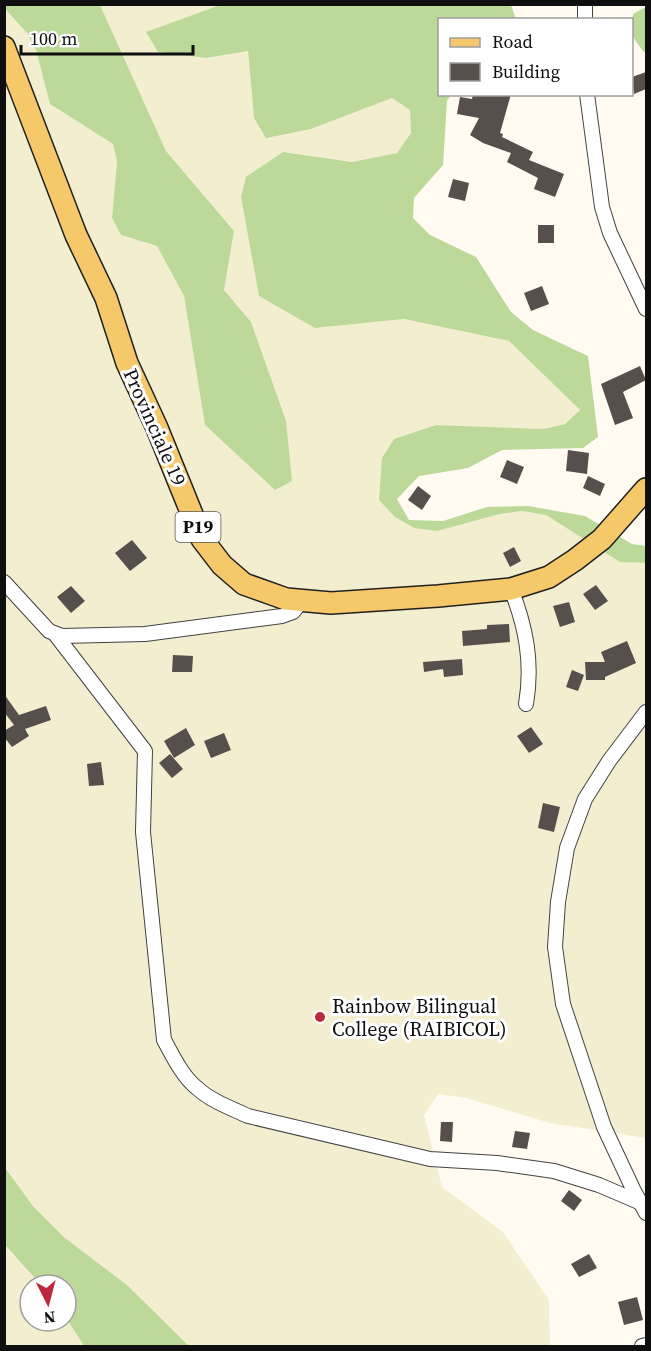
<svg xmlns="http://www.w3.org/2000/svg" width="651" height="1351" viewBox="0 0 651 1351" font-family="'Source Serif 4',serif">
  <rect width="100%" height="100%" fill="#fffbf0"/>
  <g fill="#f4eed1">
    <polygon points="100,5 220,5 147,32 158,52 206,58 248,51 254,118 311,129 392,98 410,110 411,133 397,153 352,162 283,152 315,328 404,319 509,341 580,410 565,424 544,429 436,425 394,439 395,517 436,531 500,514 522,511 546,515 620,562 646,563 646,1138 550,1123 466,1098 438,1094 424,1115 442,1187 503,1232 549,1300 550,1346 189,1346 127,1285 65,1238 33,1206 5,1166 4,9 28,34 36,50 50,104 113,144 117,162 112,218 121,235 157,246 184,296 205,425 251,322 224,290 234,231 166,151"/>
    <polygon points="4,1245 41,1285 30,1285 30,1321 66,1321 66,1318 84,1346 5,1346"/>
  </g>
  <g fill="#bcd99a">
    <polygon points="4,5 100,5 166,151 234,231 224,290 251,322 286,421 292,481 275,490 205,425 184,296 157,246 121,235 112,218 117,162 113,144 50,104 36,50 28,34 5,9"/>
    <polygon points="220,5 511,5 516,19 440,20 440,94 451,95 447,101 443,165 414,198 413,218 430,235 476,257 511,312 533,330 588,356 598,437 583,448 502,450 468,468 419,476 397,499 409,520 443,521 487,507 528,506 585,516 632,544 646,546 646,563 620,562 546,515 522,511 500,514 437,531 414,528 395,517 379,500 382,458 394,439 436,425 544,429 565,424 580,410 509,341 404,319 315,328 259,296 241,197 246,177 283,152 352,162 397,153 411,133 410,110 392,98 311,129 266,138 254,118 248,51 206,58 158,52 146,32"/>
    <path d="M646,7V52H644C631,36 631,34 633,14Z"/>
    <polygon points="4,1166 33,1206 65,1238 127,1285 189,1346 84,1346 66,1318 66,1285 41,1285 5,1245"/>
  </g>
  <g fill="#574f4b">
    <polygon points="646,72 646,89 634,94 632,77"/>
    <polygon points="473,94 511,94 500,133 503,134 502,137 533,152 529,160 564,174 555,197 534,189 538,178 507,162 511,153 483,143 470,135 479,118 457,114 460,97 472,99"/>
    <polygon points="453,179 469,183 465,201 448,197"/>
    <rect x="538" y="225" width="16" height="18"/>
    <polygon points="542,286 549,304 531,311 524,293"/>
    <polygon points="640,366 646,380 623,392 633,418 615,425 601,384"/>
    <polygon points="568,450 589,453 587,474 566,471"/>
    <polygon points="507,460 524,467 517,484 500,477"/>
    <polygon points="588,476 605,484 600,496 583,488"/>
    <polygon points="418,486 431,496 422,510 408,500"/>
    <polygon points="132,540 147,558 130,571 115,553"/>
    <polygon points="514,547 521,561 510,567 503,553"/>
    <polygon points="596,585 608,601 595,610 583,594"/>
    <polygon points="71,586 85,601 71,613 57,597"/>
    <polygon points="569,602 575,622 560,627 553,606"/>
    <polygon points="509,624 510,642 463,646 462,631 487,629 487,625"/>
    <polygon points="627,641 636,663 605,677 605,680 586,680 585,662 605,662 601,652"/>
    <polygon points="173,655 193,656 192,672 172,672"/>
    <polygon points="462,659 463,675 444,677 443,669 424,672 423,662"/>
    <polygon points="572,670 584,675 578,691 566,687"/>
    <polygon points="4,694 19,715 46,706 51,720 25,729 29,736 12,747 4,737 4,731 14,725 4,712"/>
    <polygon points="531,727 543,744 529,753 517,736"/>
    <polygon points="186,728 195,745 174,758 164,741"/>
    <polygon points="224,733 231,750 211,758 204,741"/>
    <polygon points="170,754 183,769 172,778 159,763"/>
    <polygon points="101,762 104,785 89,786 87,764"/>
    <polygon points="543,803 560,807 554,832 538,828"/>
    <polygon points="441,1122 453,1122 452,1142 440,1141"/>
    <polygon points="515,1131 530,1133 527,1149 512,1147"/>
    <polygon points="569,1190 582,1200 574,1211 561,1201"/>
    <polygon points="589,1254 597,1268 579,1277 571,1264"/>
    <polygon points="637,1297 643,1320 624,1325 618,1302"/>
  </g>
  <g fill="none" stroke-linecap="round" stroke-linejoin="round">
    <defs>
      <g id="street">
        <polyline points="585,20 585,4"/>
        <polyline points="587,94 602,207 610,233 646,309"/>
        <polyline points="4,582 49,631 62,636 145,634 282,616 293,612 302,601"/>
        <path d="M511,589C526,627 533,663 526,704"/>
        <path d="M55,634L145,751L143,832L164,1040C173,1056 182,1076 197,1088C211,1101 231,1108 248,1116L430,1159L497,1163L554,1171L599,1185L641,1203"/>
        <polyline points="646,712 609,761 585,799 567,848 558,902 555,947 563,1004 604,1127 633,1189 646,1213"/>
        <polyline points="642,1346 646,1345"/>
      </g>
      <polyline id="primary" points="4,47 76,235 106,298 127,363 157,428 202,539 222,565 244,584 286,599 331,603 438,596 511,589 549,577 575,560 602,539 646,489"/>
    </defs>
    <use href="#street" stroke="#424242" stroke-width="16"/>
    <use href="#primary" stroke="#202020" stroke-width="24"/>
    <use href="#street" stroke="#fff" stroke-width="14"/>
    <use href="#primary" stroke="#f5c86a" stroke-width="21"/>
  </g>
  <circle fill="#bc293d" stroke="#fff" stroke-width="2" cx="320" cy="1017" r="6"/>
  <g text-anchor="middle" stroke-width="6" stroke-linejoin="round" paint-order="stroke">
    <rect fill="#fff" stroke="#575757" stroke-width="1.5" x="175.5" y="512" width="45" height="30" rx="4.5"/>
    <g font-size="18" font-weight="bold" fill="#0f0f0f">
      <text x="198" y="533">P19</text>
    </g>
    <g font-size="20" fill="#0f0f0f" stroke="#fff">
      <text transform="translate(155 427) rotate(66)" y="7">Provinciale 19</text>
    </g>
    <g font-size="20" fill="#0f0f0f" stroke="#fff" text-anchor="start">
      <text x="332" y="1013">Rainbow Bilingual<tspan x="332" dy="23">College (RAIBICOL)</tspan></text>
    </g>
  </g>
  <rect width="651" height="1351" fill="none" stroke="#0f0f0f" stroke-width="12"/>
  <rect x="438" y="18" width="195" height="78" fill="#ffffff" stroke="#9f9f9f" stroke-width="1.5"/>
  <rect x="450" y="38" width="30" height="9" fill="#f5c86a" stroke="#9f9f9f" stroke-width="1.5"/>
  <text x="492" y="48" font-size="18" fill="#0f0f0f">Road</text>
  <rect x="450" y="63" width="30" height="18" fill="#574f4b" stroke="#9f9f9f" stroke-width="1.5"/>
  <text x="492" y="78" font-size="18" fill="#0f0f0f">Building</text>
  <g transform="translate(48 1303) rotate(174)"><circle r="28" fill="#ffffff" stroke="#9f9f9f" stroke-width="1.5"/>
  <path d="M0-4.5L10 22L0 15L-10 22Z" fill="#bc293d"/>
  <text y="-9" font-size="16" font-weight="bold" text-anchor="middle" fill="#0f0f0f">N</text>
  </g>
  <path d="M21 45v9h172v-9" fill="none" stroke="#0f0f0f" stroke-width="3"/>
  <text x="30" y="45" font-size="18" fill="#0f0f0f" stroke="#ffffff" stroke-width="4.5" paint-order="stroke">100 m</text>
</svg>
